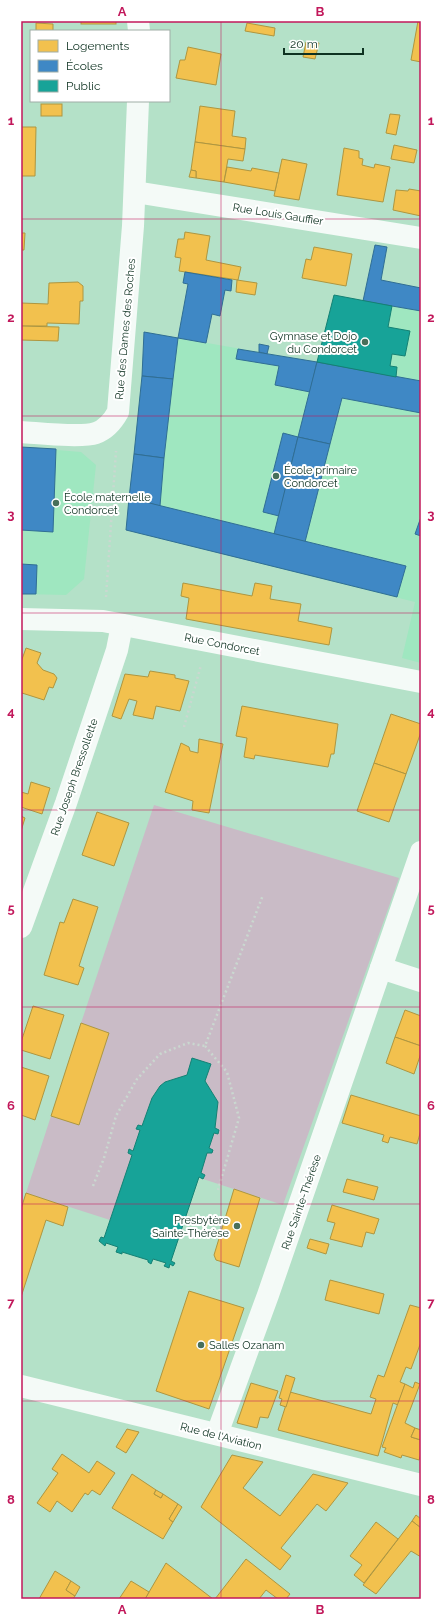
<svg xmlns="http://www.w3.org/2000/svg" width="442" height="1620" viewBox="0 0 442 1620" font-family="Raleway,sans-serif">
  <rect width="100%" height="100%" fill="#b4e1c8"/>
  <g fill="#9fe7c0">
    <polygon points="334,295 421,311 421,663 402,658 415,602 126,530 142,376 144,332 317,362"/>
    <polygon points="21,447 81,452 96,465 84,579 66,595 21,594"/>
  </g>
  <polygon fill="#c9bbc6" points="154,805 399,878 283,1205 203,1179 205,1175 201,1173 207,1153 212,1153 213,1150 209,1148 214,1133 218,1134 219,1130 215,1128 218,1102 205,1081 210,1064 187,1075 165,1082 160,1086 152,1098 142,1126 138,1125 137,1129 140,1130 133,1151 129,1150 128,1153 132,1155 110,1220 26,1193 51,1116 79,1125 109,1033 81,1023"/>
  <g fill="#f2c14e" stroke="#ae9640">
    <rect x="81" y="21" width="35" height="3"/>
    <polygon points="418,21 421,21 421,62 411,60"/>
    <polygon points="36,23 53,24 53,31 36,31"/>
    <polygon points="247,23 275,28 274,36 245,31"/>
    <polygon points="306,42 319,43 315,59 303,57"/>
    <polygon points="188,47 221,54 216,85 176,78 180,60 185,60"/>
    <rect x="41" y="104" width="21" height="12"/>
    <polygon points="200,106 235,111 232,136 246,138 245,149 195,142"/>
    <polygon points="390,114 400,115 396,135 386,133"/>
    <polygon points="21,127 36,127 35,176 21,176"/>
    <polygon points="195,142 245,149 243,161 228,159 224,182 196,178 196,171 191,170"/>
    <polygon points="394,145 417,150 414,163 391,159"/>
    <polygon points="344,148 359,151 359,158 363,159 362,165 374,168 375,164 390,167 383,202 337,195"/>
    <polygon points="282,159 307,164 299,200 274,196"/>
    <polygon points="227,167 251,171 252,168 279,173 275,191 224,182"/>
    <polygon points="191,170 196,171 196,178 189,177"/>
    <polygon points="409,189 421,191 421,216 393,210 396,190 408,191"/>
    <polygon points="185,232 210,236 206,260 241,267 238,280 179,271 181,258 175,257 178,239 184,239"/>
    <polygon points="21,233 25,233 24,250 21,250"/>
    <polygon points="314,247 352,254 346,286 302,278 306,259 311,260"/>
    <polygon points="237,280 257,283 255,295 236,292"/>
    <polygon points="78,282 83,286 83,301 80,301 79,324 47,323 47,326 21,326 21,303 48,304 49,283"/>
    <polygon points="21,326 59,327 58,341 21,340"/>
    <polygon points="183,583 252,596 255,583 272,586 270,599 301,604 298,621 332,628 329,645 186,619 189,598 181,596"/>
    <polygon points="26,648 41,653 37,663 43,670 54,674 57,678 53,688 49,687 44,700 22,693 21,695 21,662"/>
    <polygon points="150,671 175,675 175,678 189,681 180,711 156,706 153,719 133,715 137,701 129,699 121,719 112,716 125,674 148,677"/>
    <polygon points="242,706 338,724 334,754 331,754 328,767 255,755 254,759 244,757 247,738 236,736"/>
    <polygon points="391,714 421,724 421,732 406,774 374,763"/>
    <polygon points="199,739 223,744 209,813 192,810 193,801 165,792 181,743 189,747 190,751 198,753"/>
    <polygon points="374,763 406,774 389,822 357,811"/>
    <polygon points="31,782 50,788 42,814 21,807 21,792 28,794"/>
    <polygon points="97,812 129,823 114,866 82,855"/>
    <polygon points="21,816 25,818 21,831"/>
    <polygon points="73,899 98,907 79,966 84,968 78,985 44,975 60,922 64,923"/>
    <polygon points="33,1006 64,1015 50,1059 21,1050 21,1042"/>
    <polygon points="405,1010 421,1016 421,1046 395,1037"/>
    <polygon points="81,1023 109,1033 79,1125 51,1116"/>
    <polygon points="395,1037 421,1046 421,1053 414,1074 386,1063"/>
    <polygon points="21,1067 49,1076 35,1120 21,1115"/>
    <polygon points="351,1095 421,1116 421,1130 417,1144 390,1137 388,1143 382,1141 384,1135 342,1123"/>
    <polygon points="347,1179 378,1187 374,1200 343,1192"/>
    <polygon points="234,1189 260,1198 239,1267 216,1260 214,1255"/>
    <polygon points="26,1193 68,1207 63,1226 46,1220 21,1297 21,1209"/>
    <polygon points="332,1205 379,1219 374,1234 366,1232 362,1247 330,1239 335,1223 327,1221"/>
    <polygon points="310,1239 329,1244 326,1254 307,1248"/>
    <polygon points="330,1280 384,1294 379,1314 325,1300"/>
    <polygon points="189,1291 244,1308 209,1409 156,1391"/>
    <polygon points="410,1305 421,1308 421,1342 411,1369 406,1367 400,1382 405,1384 398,1405 393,1403 378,1456 278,1430 290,1392 371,1414 376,1399 370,1397 378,1375 384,1377"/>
    <polygon points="286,1375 295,1378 286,1407 280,1405 282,1399 279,1398"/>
    <polygon points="415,1382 420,1384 405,1423 415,1428 411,1437 421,1440 421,1454 419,1460 402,1455 401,1458 384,1452 386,1448 382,1447 405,1384 413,1388"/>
    <polygon points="251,1383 278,1391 268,1418 260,1417 257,1428 237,1423"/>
    <polygon points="415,1428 421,1430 421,1440 411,1437"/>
    <polygon points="127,1429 139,1432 126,1453 116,1447"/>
    <polygon points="62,1454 89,1473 97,1461 115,1473 100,1495 92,1490 88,1495 85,1493 72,1512 57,1501 50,1512 37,1503 58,1473 52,1469"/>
    <polygon points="232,1455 263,1462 243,1488 280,1516 313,1474 348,1483 326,1511 317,1504 281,1548 291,1556 280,1570 201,1507"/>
    <polygon points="132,1474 156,1490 154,1494 161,1498 163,1494 178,1504 169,1519 173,1522 163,1539 112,1508"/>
    <polygon points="156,1490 163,1494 161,1498 154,1494"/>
    <polygon points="178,1504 182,1507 173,1522 169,1519"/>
    <polygon points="416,1515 421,1519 421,1528 412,1521"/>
    <polygon points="412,1521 421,1528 421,1557 411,1551 376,1594 363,1585"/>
    <polygon points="376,1522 398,1539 364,1583 354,1575 362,1565 350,1556"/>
    <polygon points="246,1559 290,1594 286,1599 278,1599 266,1590 259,1599 215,1599"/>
    <polygon points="166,1563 213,1599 145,1599"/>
    <polygon points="55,1571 71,1581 66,1590 75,1596 73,1599 39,1599"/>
    <polygon points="71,1581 80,1587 75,1596 66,1590"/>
    <polygon points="131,1581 149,1592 145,1599 119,1599"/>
  </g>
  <g fill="#3f88c5" stroke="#306e94">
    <polygon points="375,245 387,247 381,280 421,288 421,311 363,301"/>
    <polygon points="185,272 232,280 231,291 225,290 220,316 212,314 206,343 178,338 188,284 183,283"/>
    <polygon points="144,332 178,338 173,379 142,376"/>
    <polygon points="259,344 269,346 267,354 259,352"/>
    <polygon points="238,349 317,362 310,392 275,385 279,366 236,359"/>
    <polygon points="317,362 421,381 421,413 342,398 330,444 298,437"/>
    <polygon points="142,376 173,379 164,458 134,454"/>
    <polygon points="283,433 298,437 279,516 263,512"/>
    <polygon points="298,437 330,444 305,542 274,534"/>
    <polygon points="21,447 56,449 53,532 21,530"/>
    <polygon points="134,454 164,458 160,506 129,498"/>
    <polygon points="129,498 406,566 397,597 126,530"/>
    <polygon points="421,517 421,536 415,534"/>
    <polygon points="21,564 37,565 36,594 21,594"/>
  </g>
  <g fill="#17a398" stroke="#148174">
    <polygon points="334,295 392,306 388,327 410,331 405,356 392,354 390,366 397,367 396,377 317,362"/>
    <polygon points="192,1058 211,1064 205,1081 218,1102 215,1128 219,1130 218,1134 214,1133 209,1148 213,1150 212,1153 207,1153 201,1173 205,1175 203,1179 199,1177 171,1261 175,1263 173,1266 170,1264 169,1268 164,1266 166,1263 153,1259 151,1264 148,1262 148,1260 122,1252 122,1254 116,1252 118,1247 106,1243 105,1246 99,1241 101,1237 104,1238 132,1155 128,1153 129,1149 133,1151 140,1130 136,1129 138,1125 142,1126 152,1098 160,1086 165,1082 187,1075"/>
  </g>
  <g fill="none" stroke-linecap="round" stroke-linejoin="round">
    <g stroke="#cad8d0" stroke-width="2.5" stroke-dasharray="2 3" stroke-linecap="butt">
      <polyline points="106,597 116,451"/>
      <polyline points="184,727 201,665"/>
      <polyline points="205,1046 227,1072 239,1118 218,1190"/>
      <polyline points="93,1186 104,1158 116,1116 137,1079 160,1054 188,1043 205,1046 263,895"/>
    </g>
    <g stroke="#f4faf7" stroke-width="22">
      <polyline points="138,21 139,31"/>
      <polyline points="135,192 421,238"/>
      <path d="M21,432C39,433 81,438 96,433C107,429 113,421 118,412L133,226L138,101"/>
      <polyline points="21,619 103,621 421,682"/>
      <polyline points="21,927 66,803 117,650 122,625"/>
      <polyline points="381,968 421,981"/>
      <polyline points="21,1386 421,1485"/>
      <polyline points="217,1434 268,1295 421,852"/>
    </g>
  </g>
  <path fill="none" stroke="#c2185b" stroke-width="1" stroke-opacity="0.55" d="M221,21V1599M21,219H421M21,416H421M21,613H421M21,810H421M21,1007H421M21,1204H421M21,1401H421"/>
  <g fill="#486f5b" stroke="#fff" stroke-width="1.5">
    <circle cx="365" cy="342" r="4"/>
    <circle cx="276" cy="476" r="4"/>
    <circle cx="56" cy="503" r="4"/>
    <circle cx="237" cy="1226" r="4"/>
    <circle cx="201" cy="1345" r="4"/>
  </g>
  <g text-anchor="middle" stroke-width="4" stroke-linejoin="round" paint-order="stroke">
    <g font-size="11" fill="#0e3221" stroke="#fff">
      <text transform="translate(278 214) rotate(9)" y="4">Rue Louis Gauffier</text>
      <text transform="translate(125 329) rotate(-85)" y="4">Rue des Dames des Roches</text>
      <text transform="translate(222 644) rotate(11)" y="4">Rue Condorcet</text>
      <text transform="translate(74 777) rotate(-71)" y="4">Rue Joseph Bressollette</text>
      <text transform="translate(301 1202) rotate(-71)" y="4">Rue Sainte-Thérèse</text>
      <text transform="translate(221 1436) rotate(14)" y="4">Rue de l'Aviation</text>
    </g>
    <g font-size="11" fill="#0e3221" stroke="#fff" text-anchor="start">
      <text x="357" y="340" text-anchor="end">Gymnase et Dojo<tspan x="357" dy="13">du Condorcet</tspan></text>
      <text x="284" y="474">École primaire<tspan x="284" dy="13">Condorcet</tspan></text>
      <text x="64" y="501">École maternelle<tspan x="64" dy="13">Condorcet</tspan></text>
      <text x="229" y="1224" text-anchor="end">Presbytère<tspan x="229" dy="13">Sainte-Thérèse</tspan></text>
      <text x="209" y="1349">Salles Ozanam</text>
    </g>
  </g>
  <rect width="442" height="1620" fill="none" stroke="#ffffff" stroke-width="44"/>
  <rect x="30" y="30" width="140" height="72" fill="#ffffff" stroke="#9fada6"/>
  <rect x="38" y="40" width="20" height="12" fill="#f2c14e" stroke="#9fada6"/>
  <text x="66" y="50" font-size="12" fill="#0e3221">Logements</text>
  <rect x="38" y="60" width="20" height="12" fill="#3f88c5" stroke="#9fada6"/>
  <text x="66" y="70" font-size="12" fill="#0e3221">Écoles</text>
  <rect x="38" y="80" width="20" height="12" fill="#17a398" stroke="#9fada6"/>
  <text x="66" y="90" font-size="12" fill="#0e3221">Public</text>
  <path d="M284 48v6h79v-6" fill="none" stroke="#0e3221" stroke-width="2"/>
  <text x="290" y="48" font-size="12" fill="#0e3221" stroke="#ffffff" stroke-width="3" paint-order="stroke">20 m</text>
  <rect x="22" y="22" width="398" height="1576" fill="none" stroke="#c2185b" stroke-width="1.5"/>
  <g font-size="13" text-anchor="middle" font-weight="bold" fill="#c2185b">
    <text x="122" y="16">A</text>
    <text x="320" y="16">B</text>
    <text x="11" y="125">1</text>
    <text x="431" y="125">1</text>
    <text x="11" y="322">2</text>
    <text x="431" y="322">2</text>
    <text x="11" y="519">3</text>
    <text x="431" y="519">3</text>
    <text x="11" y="716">4</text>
    <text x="431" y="716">4</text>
    <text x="11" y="913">5</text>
    <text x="431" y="913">5</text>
    <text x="11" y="1110">6</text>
    <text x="431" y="1110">6</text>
    <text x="11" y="1307">7</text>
    <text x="431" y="1307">7</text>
    <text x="11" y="1504">8</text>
    <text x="431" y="1504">8</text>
    <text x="122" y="1614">A</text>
    <text x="320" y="1614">B</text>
  </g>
</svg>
